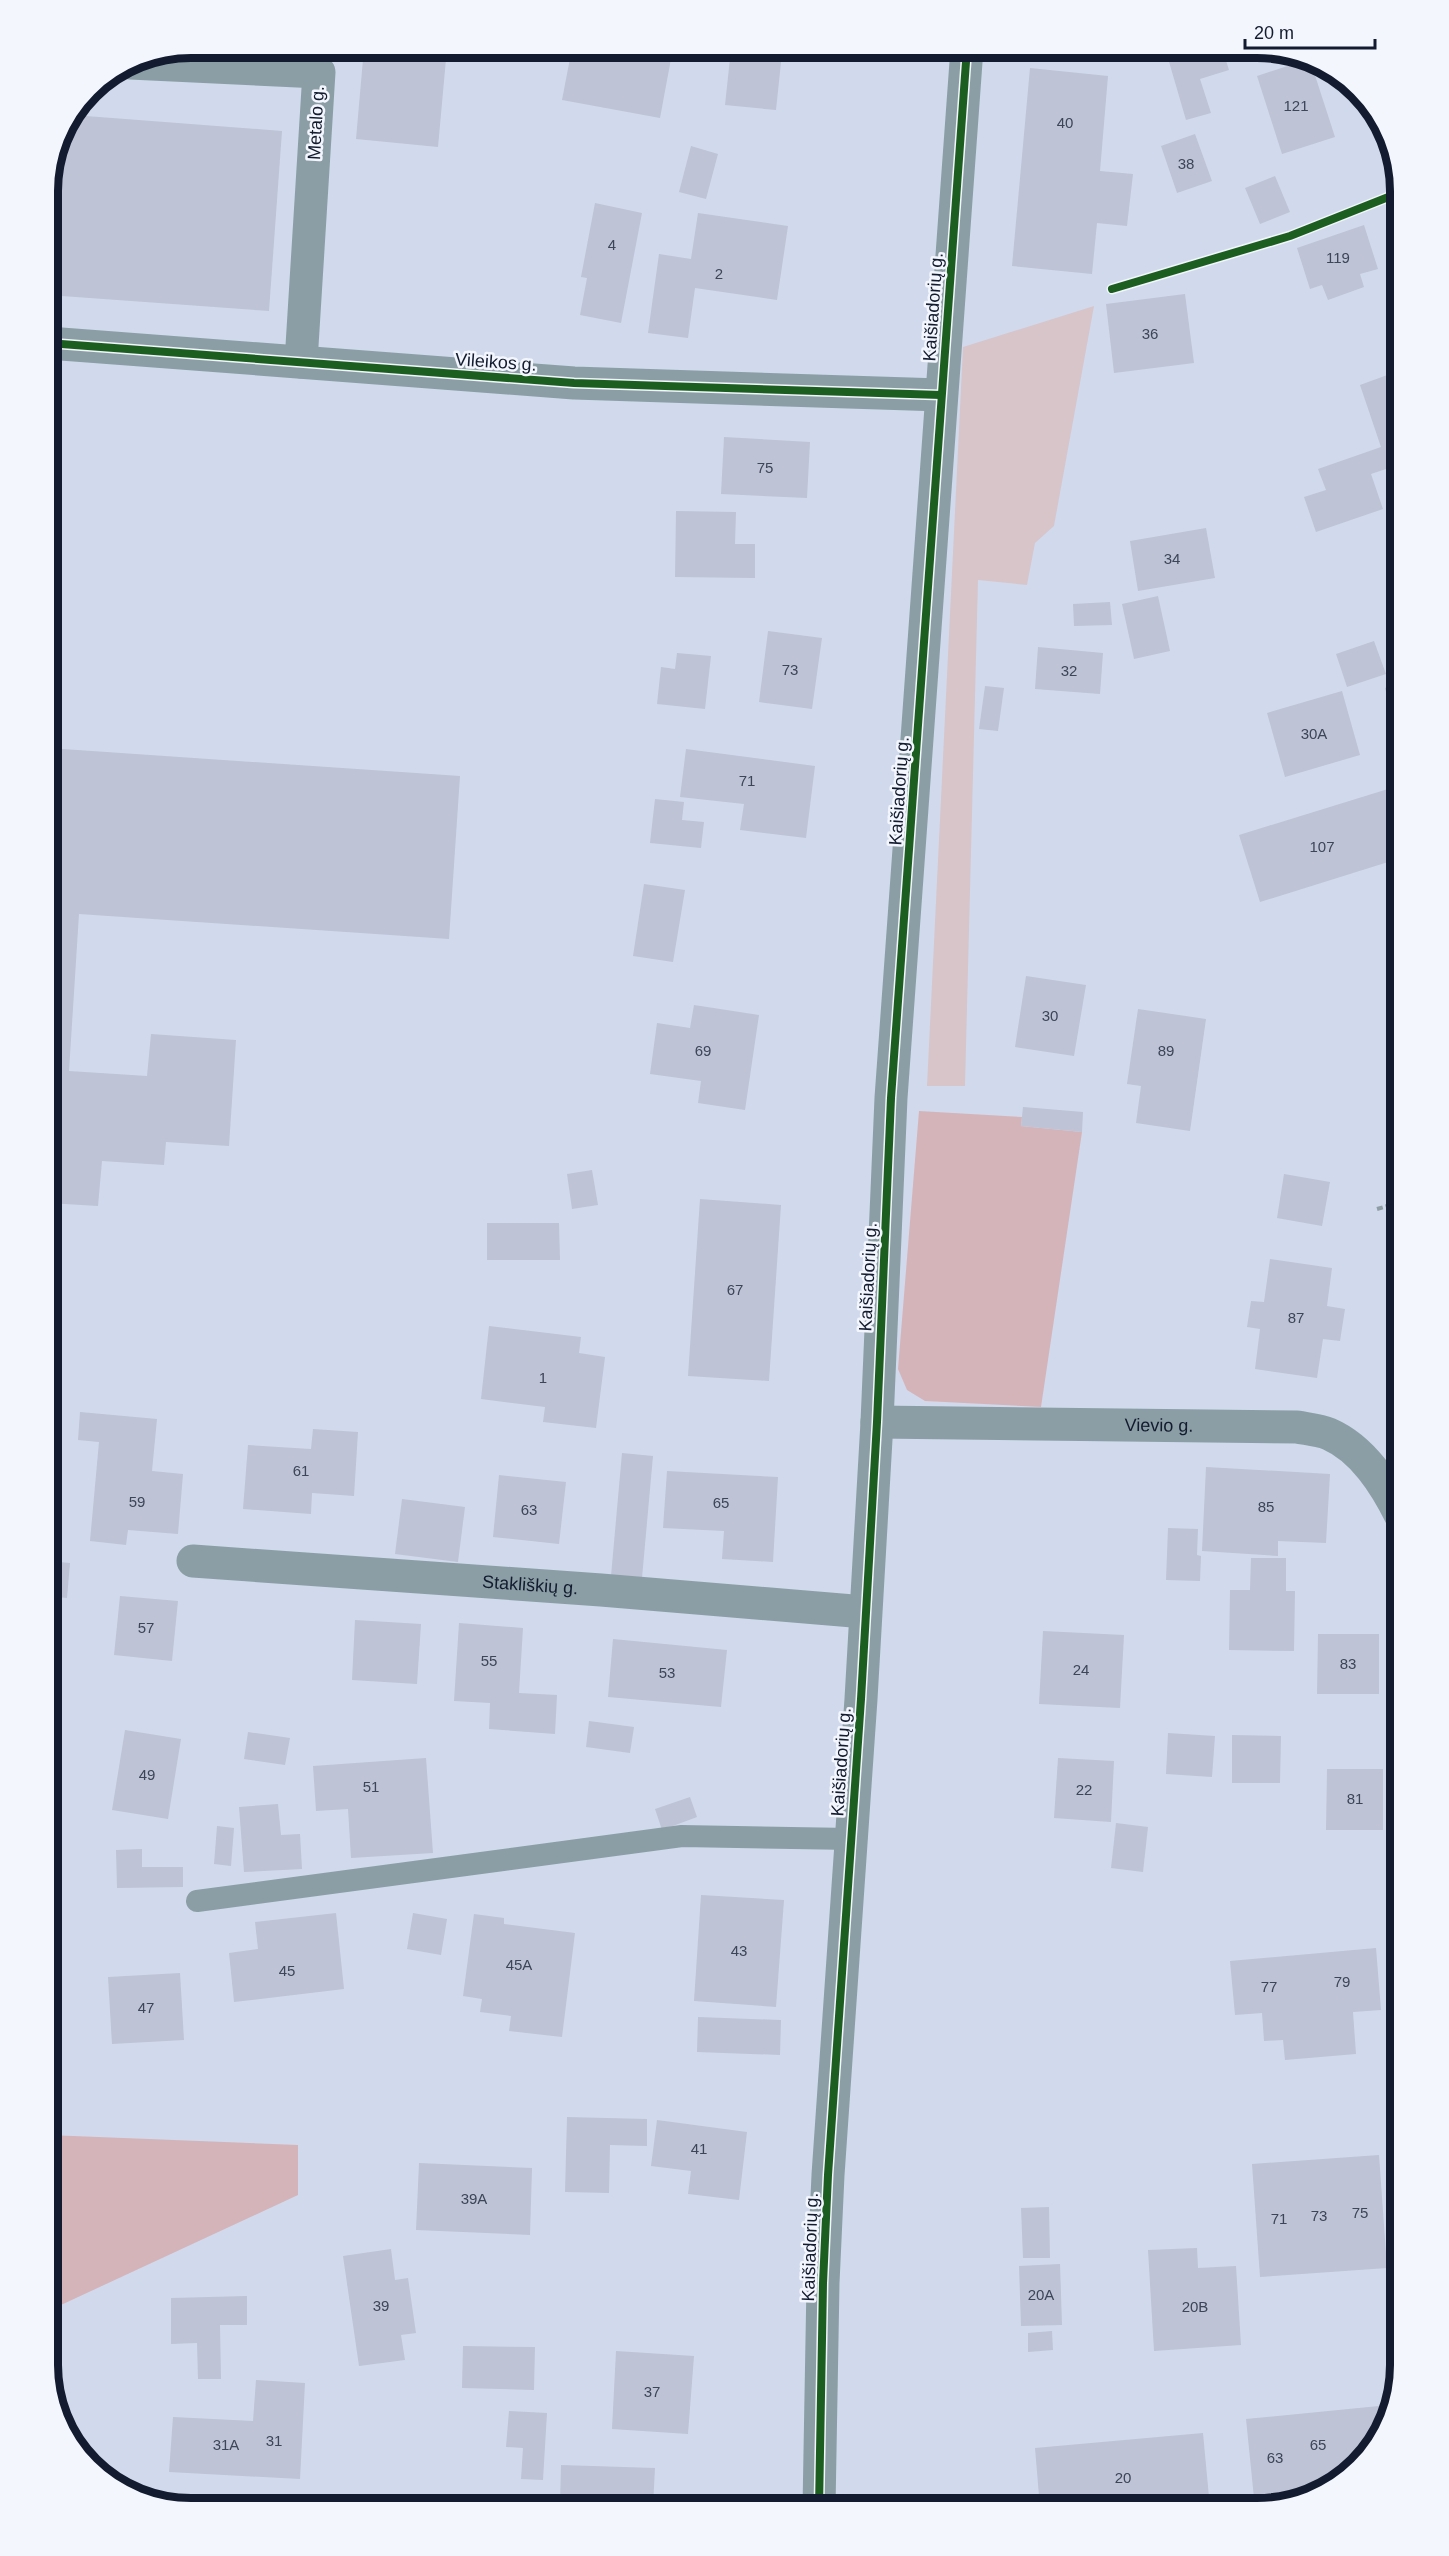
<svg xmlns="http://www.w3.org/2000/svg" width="1449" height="2556" viewBox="0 0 1449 2556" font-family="Helvetica,sans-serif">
  <rect width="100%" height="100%" fill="#d0daec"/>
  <polygon fill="#d8c5ca" points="1094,306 1054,526 1035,543 1027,585 978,580 965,1086 927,1086 963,347"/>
  <g fill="#d5b4b9">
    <polygon points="919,1111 1022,1117 1021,1126 1082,1132 1041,1407 925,1401 907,1390 898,1369"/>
    <polygon points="48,2135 298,2145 298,2195 48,2311"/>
  </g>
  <g fill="#bec3d6">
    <polygon points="364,48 447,48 438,147 356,139"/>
    <polygon points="572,48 673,48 660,118 562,100"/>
    <polygon points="1067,48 1121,48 1121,58 1066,56"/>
    <polygon points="1165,48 1222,48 1229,70 1200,79 1211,113 1186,120"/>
    <polygon points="731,49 782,53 776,110 725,105"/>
    <polygon points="1303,61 1311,63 1335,137 1282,154 1257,76"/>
    <polygon points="1030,68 1108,76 1100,171 1133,174 1127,226 1097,223 1092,274 1012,266"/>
    <polygon points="73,115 282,131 269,311 48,295 48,183 59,136"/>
    <polygon points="1195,134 1212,181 1177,193 1161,146"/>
    <polygon points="691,146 718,154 706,199 679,192"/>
    <polygon points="1275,176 1290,212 1260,224 1245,188"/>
    <polygon points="595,203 642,213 621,323 580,315 587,278 581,277"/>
    <polygon points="698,213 788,226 777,300 695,288 688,338 648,333 659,254 691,259"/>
    <polygon points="1364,225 1378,269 1360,274 1364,287 1328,300 1322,285 1310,289 1297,248"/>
    <polygon points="1185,294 1194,363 1114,373 1106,304"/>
    <polygon points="1401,370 1401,464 1371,474 1383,509 1316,532 1304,497 1326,490 1318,469 1381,447 1360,385"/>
    <polygon points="724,437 810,442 807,498 721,494"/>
    <polygon points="676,511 736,512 735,544 755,544 755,578 675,577"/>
    <polygon points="1206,528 1215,578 1138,591 1130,541"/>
    <polygon points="1158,596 1170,651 1134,659 1122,604"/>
    <polygon points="1110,602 1112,625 1074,626 1073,604"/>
    <polygon points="768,631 822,638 812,709 759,702"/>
    <polygon points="1374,641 1386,674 1347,687 1336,654"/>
    <polygon points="1038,647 1103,653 1100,694 1035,689"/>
    <polygon points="677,653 711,656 705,709 657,704 661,667 675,669"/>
    <polygon points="1401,683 1401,741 1400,741 1385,688"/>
    <polygon points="985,686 1004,688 998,731 979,729"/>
    <polygon points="1342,691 1360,755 1285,777 1267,713"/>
    <polygon points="48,748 460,776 449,939 79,914 69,1071 147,1076 151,1034 236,1040 229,1146 166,1142 164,1165 102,1161 98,1206 48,1203"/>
    <polygon points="686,749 815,766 806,838 740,830 744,804 680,797"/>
    <polygon points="1388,789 1401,833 1401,858 1260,902 1239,835"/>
    <polygon points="655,799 684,802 682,820 704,822 701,848 650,843"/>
    <polygon points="644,884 685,890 673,962 633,956"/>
    <polygon points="1026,976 1086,985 1074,1056 1015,1047"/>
    <polygon points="694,1005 759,1015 745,1110 698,1103 701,1081 650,1074 657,1023 690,1028"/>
    <polygon points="1138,1009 1206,1019 1190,1131 1136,1123 1141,1086 1127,1084"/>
    <polygon points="1023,1107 1083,1112 1082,1132 1021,1126"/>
    <polygon points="592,1170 598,1205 572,1209 567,1174"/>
    <polygon points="1284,1174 1330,1182 1322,1226 1277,1218"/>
    <polygon points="700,1199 781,1205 769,1381 688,1376"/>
    <polygon points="487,1223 559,1223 560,1260 487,1260"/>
    <polygon points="1270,1259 1332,1268 1327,1306 1345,1309 1340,1341 1323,1339 1317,1378 1255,1369 1260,1329 1247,1327 1251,1301 1264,1302"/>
    <polygon points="489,1326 581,1337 579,1353 605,1357 596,1428 543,1422 545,1407 481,1399"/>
    <polygon points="80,1412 157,1419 152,1471 183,1474 178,1534 128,1530 126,1545 90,1541 99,1442 78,1440"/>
    <polygon points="313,1429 358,1432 354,1496 312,1493 311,1514 243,1509 248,1445 311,1449"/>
    <polygon points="622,1453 653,1456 642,1578 611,1576"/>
    <polygon points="1206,1467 1330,1474 1326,1543 1278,1541 1278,1556 1202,1551"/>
    <polygon points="667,1471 778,1477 773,1562 722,1559 724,1531 663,1528"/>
    <polygon points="499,1475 566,1482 559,1544 493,1537"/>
    <polygon points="402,1499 465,1507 458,1562 395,1554"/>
    <polygon points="1168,1528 1198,1529 1197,1555 1201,1556 1200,1581 1166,1580"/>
    <polygon points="1251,1558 1286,1558 1286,1591 1295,1591 1294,1651 1229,1650 1230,1590 1250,1590"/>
    <polygon points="48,1561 70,1563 67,1598 48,1596"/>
    <polygon points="120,1596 178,1601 172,1661 114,1655"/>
    <polygon points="355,1620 421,1624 417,1684 352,1680"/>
    <polygon points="459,1623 523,1628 519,1693 557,1695 555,1734 489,1729 490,1703 454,1701"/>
    <polygon points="1043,1631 1124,1635 1120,1708 1039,1704"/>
    <polygon points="1318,1634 1379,1634 1379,1694 1317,1694"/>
    <polygon points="613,1639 727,1650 721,1707 608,1697"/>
    <polygon points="589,1721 634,1727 630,1753 586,1747"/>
    <polygon points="125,1730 181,1739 168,1819 112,1810"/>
    <polygon points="248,1732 290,1738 285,1765 244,1759"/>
    <polygon points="1168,1733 1215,1736 1212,1777 1166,1774"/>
    <polygon points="1232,1735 1281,1736 1280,1783 1232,1783"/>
    <polygon points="426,1758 433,1853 351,1858 348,1809 316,1811 313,1766"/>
    <polygon points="1058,1758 1114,1761 1111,1822 1054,1818"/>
    <polygon points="1327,1769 1383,1769 1383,1830 1326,1830"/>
    <polygon points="690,1797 697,1817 662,1830 655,1809"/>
    <polygon points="278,1804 281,1835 300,1834 302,1869 244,1872 239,1807"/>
    <polygon points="1116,1823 1148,1827 1143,1872 1111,1868"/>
    <polygon points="217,1826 234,1828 231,1866 214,1864"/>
    <polygon points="142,1849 142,1867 183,1867 183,1887 117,1888 116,1850"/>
    <polygon points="701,1895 784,1900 776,2007 694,2001"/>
    <polygon points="336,1913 344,1989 234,2002 229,1953 258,1949 255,1922"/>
    <polygon points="413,1913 447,1919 441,1955 407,1949"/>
    <polygon points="474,1914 504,1918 504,1924 575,1933 562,2037 509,2031 511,2016 480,2012 482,1999 463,1996"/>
    <polygon points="1376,1948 1381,2010 1353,2012 1356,2054 1285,2060 1283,2040 1264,2041 1262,2013 1235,2015 1230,1961"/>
    <polygon points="180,1973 184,2040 112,2044 108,1977"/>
    <polygon points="698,2017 781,2020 780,2055 697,2052"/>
    <polygon points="567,2117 647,2119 647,2146 610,2145 609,2193 565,2192"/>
    <polygon points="657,2120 747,2132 739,2200 688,2194 691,2171 651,2166"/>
    <polygon points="1379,2155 1387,2268 1260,2277 1252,2164"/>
    <polygon points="419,2163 532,2168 530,2235 416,2230"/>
    <polygon points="1049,2207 1050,2258 1023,2258 1021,2208"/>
    <polygon points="1197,2248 1198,2268 1236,2266 1241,2345 1154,2351 1148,2250"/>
    <polygon points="391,2249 395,2280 408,2278 416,2333 401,2335 405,2360 359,2366 343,2256"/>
    <polygon points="1060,2264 1062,2325 1021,2326 1019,2266"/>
    <polygon points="247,2296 247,2325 220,2325 221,2379 198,2379 197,2343 171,2344 171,2298"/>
    <polygon points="1052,2331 1053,2350 1028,2352 1028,2333"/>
    <polygon points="463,2346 535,2347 534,2390 462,2388"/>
    <polygon points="616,2351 694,2356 688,2434 612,2429"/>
    <polygon points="256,2380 305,2383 300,2479 169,2472 173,2417 253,2421"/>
    <polygon points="1389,2405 1377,2444 1321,2493 1255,2508 1246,2419"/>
    <polygon points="509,2411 547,2413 543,2480 521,2479 523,2448 506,2447"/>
    <polygon points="1203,2433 1210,2508 1040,2508 1035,2448"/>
    <polygon points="561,2465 655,2468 653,2506 560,2503"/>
    <polygon points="503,2503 542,2506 542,2508 503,2508"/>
  </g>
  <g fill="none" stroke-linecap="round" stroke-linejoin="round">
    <polyline stroke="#8f9da5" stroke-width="4" stroke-dasharray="6 3" stroke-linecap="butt" points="1377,1209 1401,1202"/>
    <polyline stroke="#8c9ea5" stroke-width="22" points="197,1901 682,1836 851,1839"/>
    <g stroke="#8c9ea5" stroke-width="33">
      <polyline points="130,63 319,72 301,362"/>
      <polyline points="48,343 574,383 941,395"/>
      <path id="s1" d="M877,1422L1297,1427C1307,1429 1319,1430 1329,1434C1363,1449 1385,1484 1401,1516"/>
      <path id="s2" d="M193,1561L601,1590L865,1612"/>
      <polyline points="819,2508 823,2283 828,2175 861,1699 877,1422 891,1098 967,48"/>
    </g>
    <defs>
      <g id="cycleway">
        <polyline points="1112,289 1290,236 1401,192"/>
        <polyline points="48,343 574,383 941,395"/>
        <polyline points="819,2508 823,2283 828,2175 861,1699 877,1422 891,1098 967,48"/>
      </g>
    </defs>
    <use href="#cycleway" stroke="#f3f6fc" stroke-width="11"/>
    <use href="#cycleway" stroke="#1b5e20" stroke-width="8"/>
  </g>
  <g text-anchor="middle" stroke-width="5" stroke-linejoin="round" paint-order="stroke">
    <g font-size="15" fill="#3d4559">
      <text x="1296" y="111">121</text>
      <text x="1065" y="128">40</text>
      <text x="1186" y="169">38</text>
      <text x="612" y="250">4</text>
      <text x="1338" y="263">119</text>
      <text x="719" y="279">2</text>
      <text x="1150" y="339">36</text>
      <text x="765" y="473">75</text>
      <text x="1172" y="564">34</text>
      <text x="790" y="675">73</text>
      <text x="1069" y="676">32</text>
      <text x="1314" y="739">30A</text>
      <text x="747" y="786">71</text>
      <text x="1322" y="852">107</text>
      <text x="1050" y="1021">30</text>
      <text x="703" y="1056">69</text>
      <text x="1166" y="1056">89</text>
      <text x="735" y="1295">67</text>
      <text x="1296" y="1323">87</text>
      <text x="543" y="1383">1</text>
      <text x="301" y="1476">61</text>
      <text x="137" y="1507">59</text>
      <text x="721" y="1508">65</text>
      <text x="1266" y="1512">85</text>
      <text x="529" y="1515">63</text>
      <text x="146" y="1633">57</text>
      <text x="489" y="1666">55</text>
      <text x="1348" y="1669">83</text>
      <text x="1081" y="1675">24</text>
      <text x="667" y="1678">53</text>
      <text x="147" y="1780">49</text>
      <text x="371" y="1792">51</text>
      <text x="1084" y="1795">22</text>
      <text x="1355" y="1804">81</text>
      <text x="739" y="1956">43</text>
      <text x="519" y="1970">45A</text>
      <text x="287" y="1976">45</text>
      <text x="1342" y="1987">79</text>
      <text x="1269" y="1992">77</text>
      <text x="146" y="2013">47</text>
      <text x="699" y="2154">41</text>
      <text x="474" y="2204">39A</text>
      <text x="1360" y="2218">75</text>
      <text x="1319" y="2221">73</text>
      <text x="1279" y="2224">71</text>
      <text x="1041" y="2300">20A</text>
      <text x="381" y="2311">39</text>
      <text x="1195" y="2312">20B</text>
      <text x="652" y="2397">37</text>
      <text x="274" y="2446">31</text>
      <text x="226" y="2450">31A</text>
      <text x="1318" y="2450">65</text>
      <text x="1275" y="2463">63</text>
      <text x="1123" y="2483">20</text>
    </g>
    <g font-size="18" fill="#121b2f" stroke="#f3f6fc">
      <text transform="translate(316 123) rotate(-87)" y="6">Metalo g.</text>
      <text transform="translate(933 307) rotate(-86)" y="6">Kaišiadorių g.</text>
      <text transform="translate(496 362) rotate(4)" y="6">Vileikos g.</text>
      <text transform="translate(899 791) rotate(-86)" y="6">Kaišiadorių g.</text>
      <text transform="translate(868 1277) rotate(-87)" y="6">Kaišiadorių g.</text>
      <text dy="6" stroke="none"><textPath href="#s1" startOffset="282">Vievio g.</textPath></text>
      <text dy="6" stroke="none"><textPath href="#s2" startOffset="338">Stakliškių g.</textPath></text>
      <text transform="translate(841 1762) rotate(-86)" y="6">Kaišiadorių g.</text>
      <text transform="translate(810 2247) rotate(-88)" y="6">Kaišiadorių g.</text>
    </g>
  </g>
  <path d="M0 0H1449V2556H0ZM191 58H1257A133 133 0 0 1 1390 191V2365A133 133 0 0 1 1257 2498H191A133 133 0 0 1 58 2365V191A133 133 0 0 1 191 58Z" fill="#f3f6fc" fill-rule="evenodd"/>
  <path fill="none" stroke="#121b2f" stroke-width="8" d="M191 58H1257A133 133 0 0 1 1390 191V2365A133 133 0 0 1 1257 2498H191A133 133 0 0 1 58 2365V191A133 133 0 0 1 191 58Z"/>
  <path d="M1245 39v9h130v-9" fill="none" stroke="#121b2f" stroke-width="3"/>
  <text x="1254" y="39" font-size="18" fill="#121b2f" stroke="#f3f6fc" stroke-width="4.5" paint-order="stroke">20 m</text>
</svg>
